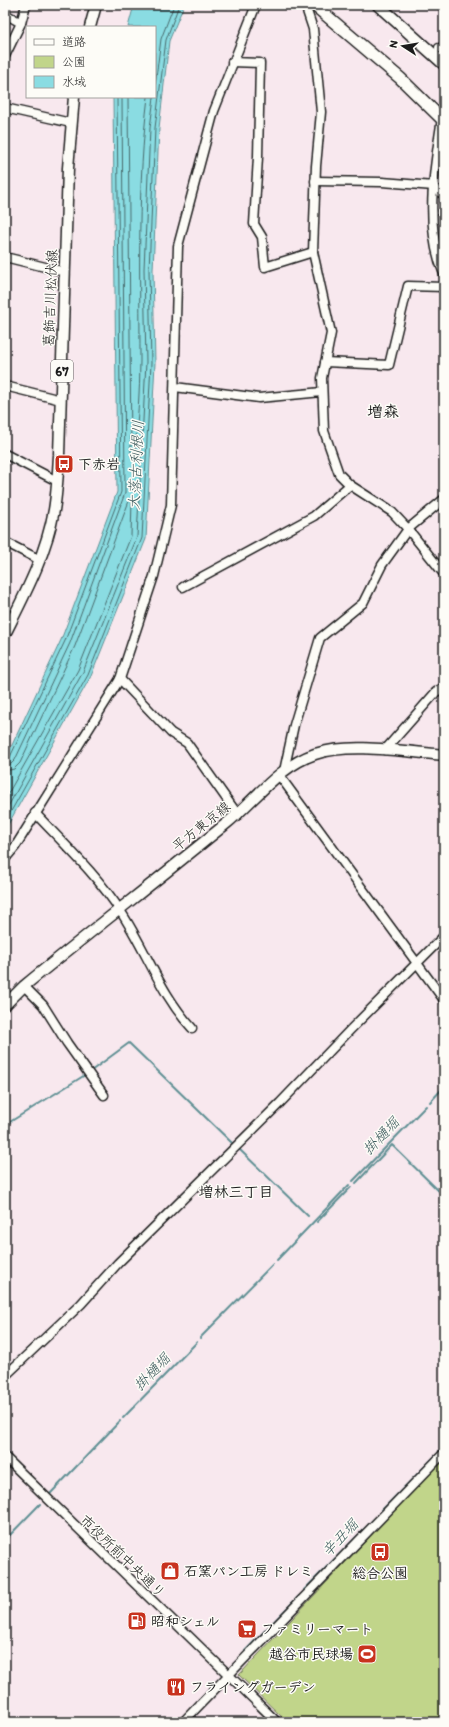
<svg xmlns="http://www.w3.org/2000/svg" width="449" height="1727" viewBox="0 0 449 1727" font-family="Itim,'Klee One',sans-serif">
  <rect width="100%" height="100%" fill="#f8e8ee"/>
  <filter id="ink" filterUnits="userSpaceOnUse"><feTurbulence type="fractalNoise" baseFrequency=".025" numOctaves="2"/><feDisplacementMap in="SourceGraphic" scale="8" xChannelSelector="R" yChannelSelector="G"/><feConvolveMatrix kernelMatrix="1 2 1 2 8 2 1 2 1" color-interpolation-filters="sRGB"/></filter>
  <g filter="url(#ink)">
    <polygon fill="#c1d58a" stroke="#6e7853" points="444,1458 444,1722 287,1722 239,1675"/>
    <polygon fill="#8adce2" stroke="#5e8f93" points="134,5 184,5 169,41 159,128 153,270 155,363 146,539 91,676 5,830 5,760 61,640 117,492 113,97 155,97 155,27 128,27"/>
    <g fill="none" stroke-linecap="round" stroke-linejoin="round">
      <g stroke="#48696b" stroke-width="1">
        <polyline points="155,86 161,39 174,5"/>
        <path d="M128,97L131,455L133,457L135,455C137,424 140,392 140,361C140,273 137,185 148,97"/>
        <polyline points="5,760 10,757 65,641 121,492 117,97"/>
        <polyline points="5,765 11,764 15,760 70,643 125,493 122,97"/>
        <polyline points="5,771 14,769 20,763 75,646 129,501 132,500 131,536 78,670 5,799"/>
        <polyline points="5,812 83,672 137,537 146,362 144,269 150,128 154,97"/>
        <polyline points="5,822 88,675 142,538 151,363 149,270 155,128 166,40 179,5"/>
      </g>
      <g stroke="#5e8f93" stroke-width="2">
        <polyline points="91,1071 129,1043 232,1143"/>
        <polyline points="430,1102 444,1087"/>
        <polyline points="5,1125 85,1075"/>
        <polyline points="239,1149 308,1216"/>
        <polyline points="353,1181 426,1106"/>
        <polyline points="356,1183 392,1145 444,1196"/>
        <polyline points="317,1222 351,1187"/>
        <polyline points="277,1260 349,1185"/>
        <polyline points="200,1338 273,1264"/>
        <polyline points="123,1418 197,1342"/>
        <polyline points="50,1494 120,1421"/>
        <polyline points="381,1511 444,1447"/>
        <polyline points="5,1540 40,1504"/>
        <polyline points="304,1590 375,1518"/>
        <polyline points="245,1651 299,1596"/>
      </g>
      <defs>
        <g id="minor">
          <polyline points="5,9 7,15 21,23"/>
          <polyline points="307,11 313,29 321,112 316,166 313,252 331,333 322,378 324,431 339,474 350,485 392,512 408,529 444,574"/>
          <polyline points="439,48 444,48"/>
          <polyline points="5,56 21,23 26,5"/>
          <polyline points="232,62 260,63 258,157 254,224 262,237 265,267 313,252"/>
          <path d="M444,106C436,158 422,224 444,274"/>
          <polyline points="5,108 71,123"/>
          <polyline points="315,181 382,182 434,186"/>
          <polyline points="434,188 444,195"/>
          <polyline points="5,257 65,272"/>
          <polyline points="325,362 389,365 408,286 444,287"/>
          <polyline points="5,386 61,400"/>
          <polyline points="175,387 259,398 322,392"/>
          <polyline points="5,454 57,481"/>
          <polyline points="5,542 40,560"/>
          <polyline points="183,587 314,516 350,485"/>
          <polyline points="120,679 171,733 187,743 238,815"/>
          <polyline points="385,750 436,692 444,687"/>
          <polyline points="284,771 294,725 320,638 363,603 382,565 408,529 444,499"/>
          <polyline points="279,775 444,1000"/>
          <path d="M35,813C64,844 98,876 121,912C146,950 161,995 192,1028"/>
          <polyline points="5,859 15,847 120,679 154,576 171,505 178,246 214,111 256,5"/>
          <polyline points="24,986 43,1005 67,1043 104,1095"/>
          <polyline points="5,1376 81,1304 118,1263 280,1103 351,1029 444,936"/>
          <polyline points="5,1457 277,1722"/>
          <polyline points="183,1722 444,1453"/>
        </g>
        <g id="major">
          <polyline points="90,27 96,5"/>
          <path d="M5,634C25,594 46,555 54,510C57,492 58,473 59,455L68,168L74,97"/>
          <path d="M5,1005L24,986C91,931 160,878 227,823C255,800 279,766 315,754C350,742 406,752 444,755"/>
        </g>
        <g id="highway">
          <polyline points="314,5 400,78 444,121"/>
          <polyline points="378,5 444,64"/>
        </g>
      </defs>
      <use href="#minor" stroke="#1c1c1c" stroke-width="11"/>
      <use href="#major" stroke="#1c1c1c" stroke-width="13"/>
      <use href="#highway" stroke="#1c1c1c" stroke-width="14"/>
      <use href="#minor" stroke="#fdfcf7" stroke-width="8"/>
      <use href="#major" stroke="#fdfcf7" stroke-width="10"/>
      <use href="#highway" stroke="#fdfcf7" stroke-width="11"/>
    </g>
  </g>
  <defs>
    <symbol id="bus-square" viewBox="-11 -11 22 22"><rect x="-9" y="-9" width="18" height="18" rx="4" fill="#c8321e" stroke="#fdfcf7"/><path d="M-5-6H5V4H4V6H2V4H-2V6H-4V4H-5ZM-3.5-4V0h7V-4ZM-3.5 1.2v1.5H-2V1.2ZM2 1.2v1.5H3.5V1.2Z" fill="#fff"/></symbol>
    <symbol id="shop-square" viewBox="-11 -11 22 22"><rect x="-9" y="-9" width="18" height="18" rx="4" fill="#c8321e" stroke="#fdfcf7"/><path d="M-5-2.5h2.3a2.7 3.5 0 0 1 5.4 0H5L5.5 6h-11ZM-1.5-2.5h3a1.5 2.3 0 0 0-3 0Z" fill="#fff"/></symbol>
    <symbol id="fuel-square" viewBox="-11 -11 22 22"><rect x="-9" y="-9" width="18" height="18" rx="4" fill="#c8321e" stroke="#fdfcf7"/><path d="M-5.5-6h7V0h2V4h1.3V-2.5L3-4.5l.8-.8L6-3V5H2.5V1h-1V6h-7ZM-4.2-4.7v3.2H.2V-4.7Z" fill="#fff"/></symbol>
    <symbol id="supermarket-square" viewBox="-11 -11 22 22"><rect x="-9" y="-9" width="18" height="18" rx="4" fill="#c8321e" stroke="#fdfcf7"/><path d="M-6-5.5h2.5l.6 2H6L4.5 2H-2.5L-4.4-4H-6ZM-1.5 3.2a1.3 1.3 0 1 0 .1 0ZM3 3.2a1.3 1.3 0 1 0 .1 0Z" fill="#fff"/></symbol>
    <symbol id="stadium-square" viewBox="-11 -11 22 22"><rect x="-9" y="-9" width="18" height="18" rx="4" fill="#c8321e" stroke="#fdfcf7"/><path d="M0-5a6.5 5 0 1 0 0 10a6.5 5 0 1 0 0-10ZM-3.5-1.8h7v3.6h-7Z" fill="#fff"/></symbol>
    <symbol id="restaurant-square" viewBox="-11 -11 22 22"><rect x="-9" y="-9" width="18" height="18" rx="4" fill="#c8321e" stroke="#fdfcf7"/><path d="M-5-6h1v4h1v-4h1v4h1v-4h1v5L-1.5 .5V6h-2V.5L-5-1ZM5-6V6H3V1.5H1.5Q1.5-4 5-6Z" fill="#fff"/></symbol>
  </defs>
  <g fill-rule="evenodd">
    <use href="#bus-square" x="53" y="453" width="22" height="22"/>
    <use href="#bus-square" x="369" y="1541" width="22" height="22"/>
    <use href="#shop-square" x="159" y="1560" width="22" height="22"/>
    <use href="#fuel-square" x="126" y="1610" width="22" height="22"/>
    <use href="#supermarket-square" x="236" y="1618" width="22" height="22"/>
    <use href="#stadium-square" x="356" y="1643" width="22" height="22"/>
    <use href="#restaurant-square" x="165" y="1676" width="22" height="22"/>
  </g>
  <g text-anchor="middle" stroke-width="3" stroke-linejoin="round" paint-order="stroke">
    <rect fill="#fdfcf7" stroke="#605f5e" stroke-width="1" x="51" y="360" width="22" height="22" rx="3"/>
    <g font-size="13" font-weight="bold" fill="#1c1c1c">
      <text x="62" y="376">67</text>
    </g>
    <g font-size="14" fill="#1c1c1c" stroke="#fdfcf7">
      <text transform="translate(50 298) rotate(-88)" y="5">葛飾吉川松伏線</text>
      <text transform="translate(201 826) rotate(-39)" y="5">平方東京線</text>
      <text transform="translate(123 1556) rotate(44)" y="5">市役所前中央通り</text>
    </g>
    <g font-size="14" font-weight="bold" fill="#1c1c1c" stroke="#fdfcf7" text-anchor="start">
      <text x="78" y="469">下赤岩</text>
      <text x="184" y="1576">石窯パン工房 ドレミ</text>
      <text x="380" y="1578" text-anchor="middle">総合公園</text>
      <text x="151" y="1626">昭和シェル</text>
      <text x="261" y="1634">ファミリーマート</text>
      <text x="353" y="1659" text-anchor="end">越谷市民球場</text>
      <text x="190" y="1692">フライングガーデン</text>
    </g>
    <g font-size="15" font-style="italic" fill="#425f61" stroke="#fdfcf7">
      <text transform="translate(136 465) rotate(-87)" y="5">大落古利根川</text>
      <text transform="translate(381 1136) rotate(-46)" y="5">掛樋堀</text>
      <text transform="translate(152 1372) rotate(-46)" y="5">掛樋堀</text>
      <text transform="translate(340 1538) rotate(-46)" y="5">辛丑堀</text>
    </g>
    <g font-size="15" font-weight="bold" fill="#1c1c1c" stroke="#fdfcf7">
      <text x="236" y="1197">増林三丁目</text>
    </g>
    <g font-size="16" font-weight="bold" fill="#1c1c1c" stroke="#fdfcf7">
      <text x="383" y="417">増森</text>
    </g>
  </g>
  <rect width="449" height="1727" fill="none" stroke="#fdfcf7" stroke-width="20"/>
  <rect x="10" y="10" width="429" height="1707" fill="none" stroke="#1c1c1c" stroke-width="1.5" filter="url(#ink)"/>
  <rect x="26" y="26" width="130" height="72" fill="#fdfcf7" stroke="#a3a29f"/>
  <rect x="34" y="39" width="20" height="6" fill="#fdfcf7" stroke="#a3a29f"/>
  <text x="62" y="46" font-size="12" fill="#1c1c1c">道路</text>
  <rect x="34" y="56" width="20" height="12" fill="#c1d58a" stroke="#a3a29f"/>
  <text x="62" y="66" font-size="12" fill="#1c1c1c">公園</text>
  <rect x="34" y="76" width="20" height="12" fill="#8adce2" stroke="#a3a29f"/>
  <text x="62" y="86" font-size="12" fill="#1c1c1c">水域</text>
  <g transform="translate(403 46) rotate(282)" stroke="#fdfcf7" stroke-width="3" paint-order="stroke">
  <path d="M0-3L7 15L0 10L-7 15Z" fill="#1c1c1c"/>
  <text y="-6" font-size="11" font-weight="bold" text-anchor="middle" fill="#1c1c1c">N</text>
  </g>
</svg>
